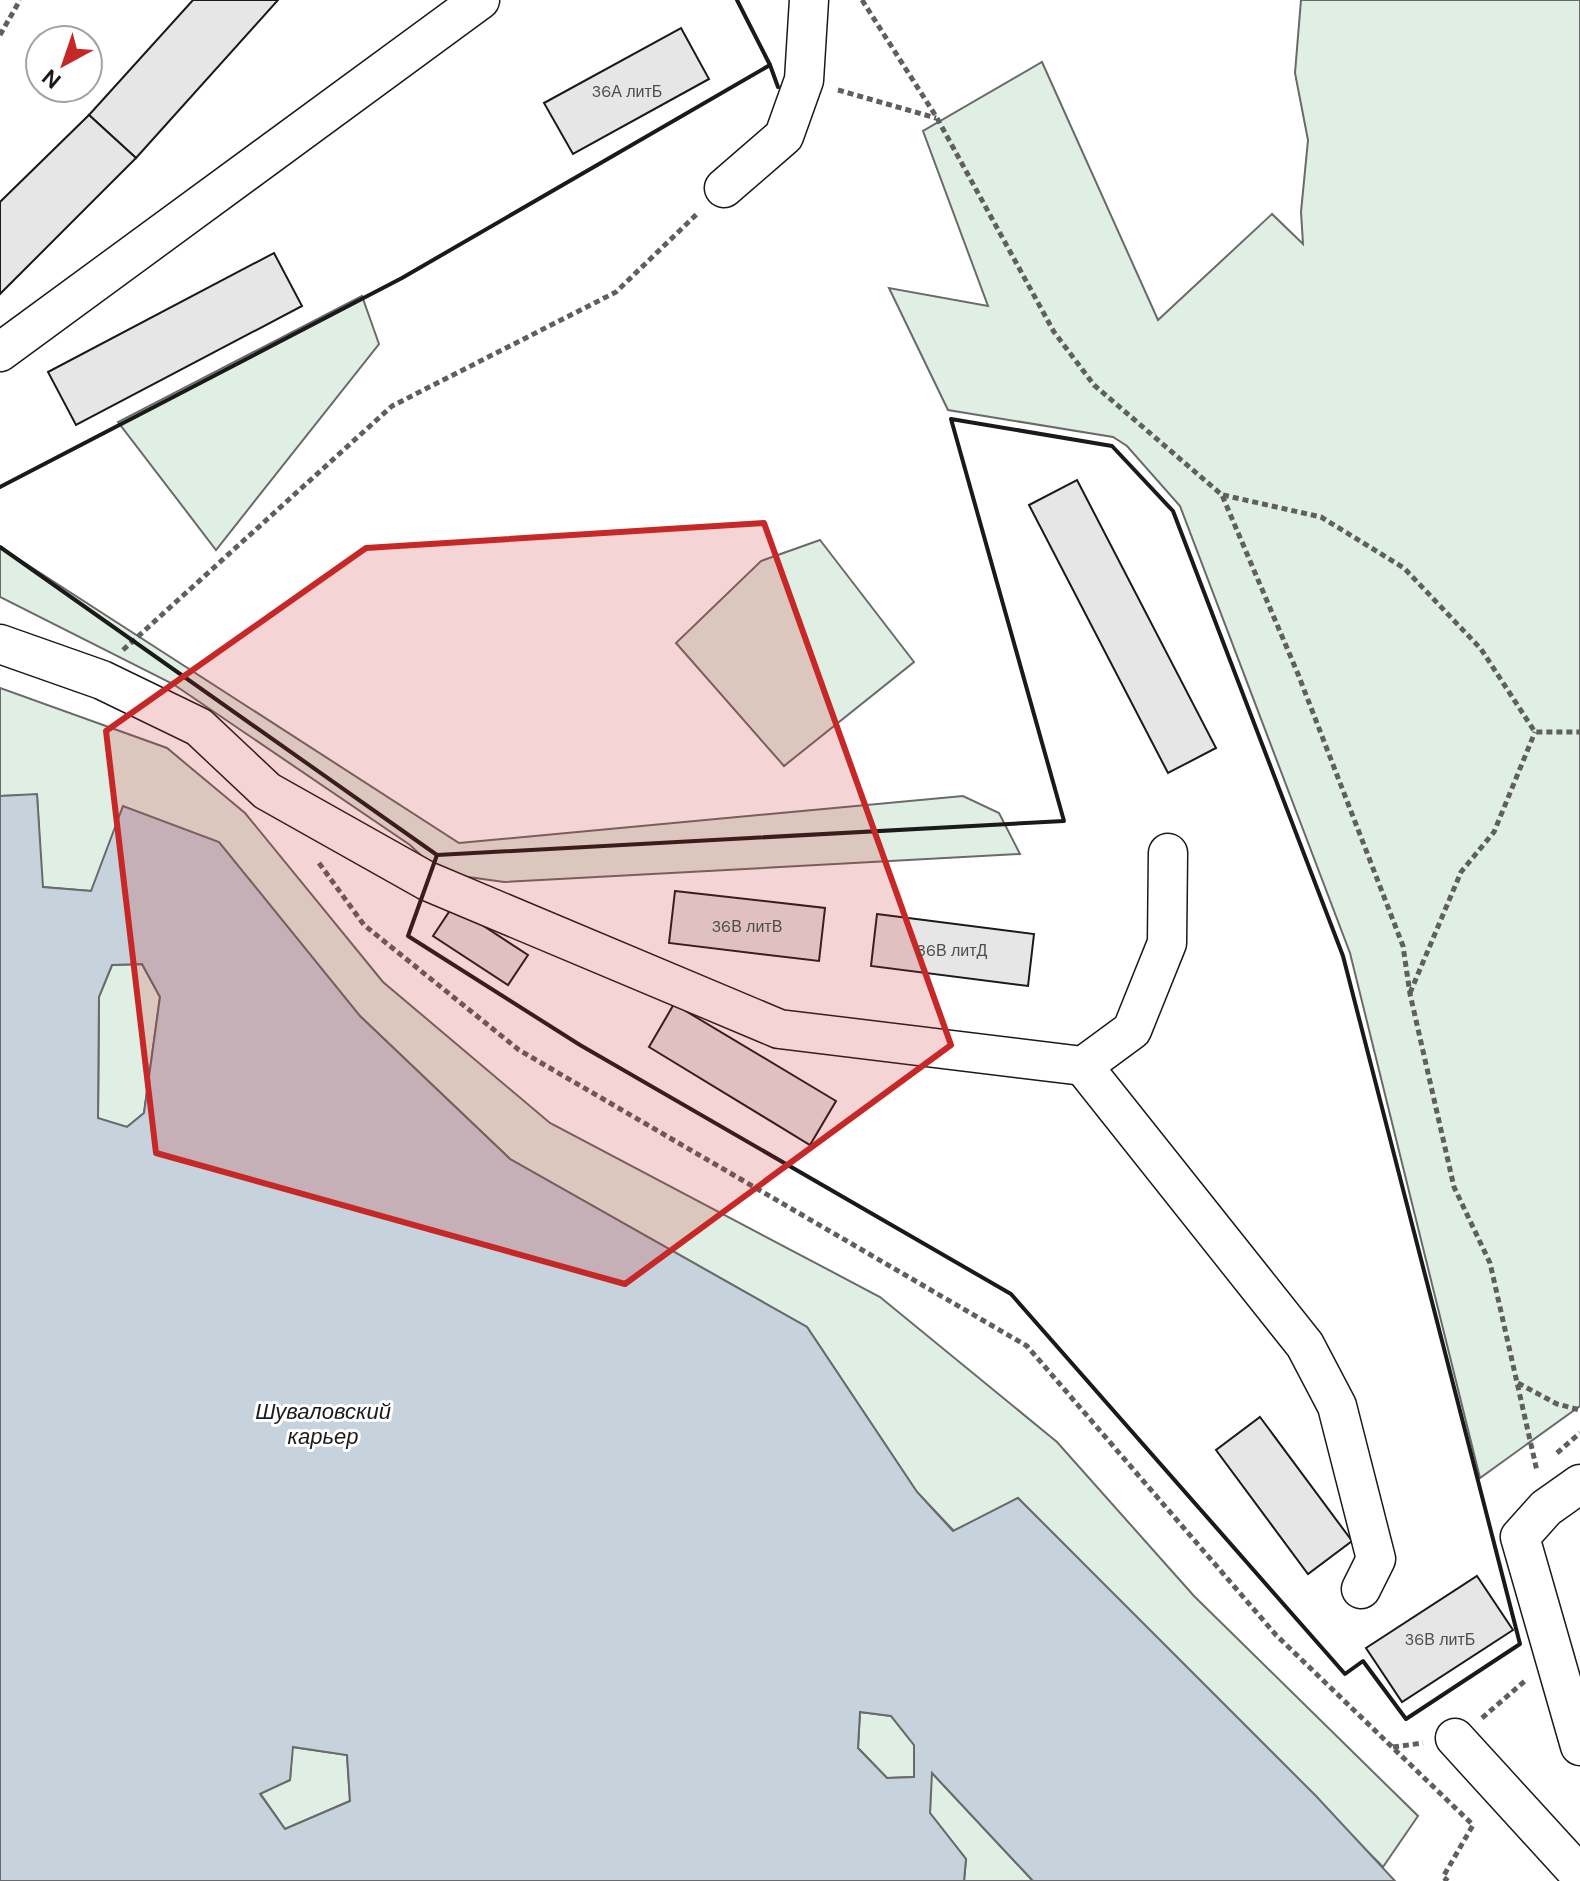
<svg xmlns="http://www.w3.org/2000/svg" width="1580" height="1881" viewBox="0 0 1580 1881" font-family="'DM Sans',sans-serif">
  <rect width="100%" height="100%" fill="#fff"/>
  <g fill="#e0efe3" stroke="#6a6a6a" stroke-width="2">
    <polygon points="1301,0 1580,0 1580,1406 1480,1478 1350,953 1180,506 1127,446 1113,437 948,410 889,288 988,306 923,131 1042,62 1158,320 1272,214 1303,244 1301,212 1308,140 1295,73"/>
    <polygon points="362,296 379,344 216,550 118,422"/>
    <polygon points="820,540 914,662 784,766 676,643 761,561"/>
    <polygon points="0,547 459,843 963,796 999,813 1020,854 504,882 440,873 410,845 173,684 0,597"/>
    <polygon points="0,688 167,748 245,813 383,982 550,1123 880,1297 1057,1442 1194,1596 1418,1816 1383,1867 1018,1498 954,1531 917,1492 807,1327 510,1159 360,1016 91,891 42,887 37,795 0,796"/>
    <polygon points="142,964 160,997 144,1113 127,1127 98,1119 99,996 112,965"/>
    <polygon points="860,1712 891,1716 914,1745 914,1777 887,1778 858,1748"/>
    <polygon points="292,1747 347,1755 350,1801 285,1829 260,1793 290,1780"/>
    <polygon points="931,1772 1033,1881 964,1881 966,1859 930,1813"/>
  </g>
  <path fill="#c6d2dc" stroke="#6a6a6a" stroke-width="2" fill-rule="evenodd" d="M37,794L43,887L91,891L123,806L219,842L360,1016L510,1159L807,1327L917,1492L953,1531L1018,1498L1316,1796L1395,1881H1033L932,1773L930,1813L966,1859L964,1881H0V796ZM142,964L160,997L144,1113L127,1127L98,1118L99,997L112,965ZM860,1712L891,1716L914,1745V1777L887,1778L858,1748ZM293,1747L347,1755L350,1801L285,1829L260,1794L290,1780Z"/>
  <g fill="#e6e6e6" stroke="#1a1a1a" stroke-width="2">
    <polygon points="193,0 278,0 136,158 89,115"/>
    <polygon points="681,28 709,79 573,154 544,103"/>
    <polygon points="89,115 136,158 0,294 0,202"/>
    <polygon points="274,253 302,306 76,425 48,372"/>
    <polygon points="1077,480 1216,748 1168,773 1029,505"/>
    <polygon points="675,891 825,908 819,961 669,943"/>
    <polygon points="453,906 528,955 508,985 433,936"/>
    <polygon points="877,914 1034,934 1028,986 871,966"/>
    <polygon points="674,1004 836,1101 810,1145 649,1047"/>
    <polygon points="1260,1417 1352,1541 1308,1574 1216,1450"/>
    <polygon points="1477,1576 1513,1630 1402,1702 1366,1648"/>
  </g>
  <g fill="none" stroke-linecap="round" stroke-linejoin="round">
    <defs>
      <g id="minor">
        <polyline points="724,188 784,136 804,80 809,0"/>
        <polyline points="0,352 480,0"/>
        <polyline points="0,644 102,680 199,727 267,791 427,881 779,1029 1083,1066 1132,1030 1167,943 1168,853"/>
        <polyline points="1083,1066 1305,1345 1337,1406 1376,1559 1361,1589"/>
        <polyline points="1580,1484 1546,1508 1520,1537 1580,1746"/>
        <polyline points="1455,1738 1580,1875"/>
      </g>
    </defs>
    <use href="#minor" stroke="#1a1a1a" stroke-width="41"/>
    <g stroke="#5f5f5f" stroke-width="5" stroke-dasharray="6 4" stroke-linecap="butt">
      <polyline points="862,0 937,118 1054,332 1094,385 1222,495 1298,674 1403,946 1410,994 1454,1187 1490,1263 1537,1471"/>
      <polyline points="0,35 20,0"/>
      <polyline points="838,90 936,118"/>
      <polyline points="1223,495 1321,517 1404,568 1481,649 1535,732 1580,732"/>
      <polyline points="123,650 392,406 616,292 699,212"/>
      <polyline points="319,863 364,925 519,1050 1027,1346 1276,1635 1473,1825 1443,1877 1448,1881"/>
      <polyline points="1410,993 1461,872 1494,832 1535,732"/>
      <polyline points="1518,1383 1557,1404 1580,1410"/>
      <polyline points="1557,1453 1580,1433"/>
      <polyline points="1482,1718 1526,1680"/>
      <polyline points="1393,1747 1423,1743"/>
    </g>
    <use href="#minor" stroke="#fff" stroke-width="38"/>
    <g stroke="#1a1a1a" stroke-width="4">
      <polyline points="770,65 778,87"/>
      <polygon points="951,419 1112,446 1173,511 1343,956 1520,1644 1406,1719 1363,1661 1345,1674 1011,1294 580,1045 408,936 437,855 1064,821"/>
      <polyline points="0,487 402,278 770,65 737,0"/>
      <polyline points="0,547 437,855"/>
    </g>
  </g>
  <path fill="#c62828" fill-opacity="0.2" stroke="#c62828" stroke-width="6" stroke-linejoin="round" d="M764,523L951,1045L625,1284L156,1153L106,731L366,548Z"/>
  <g text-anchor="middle" stroke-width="6" stroke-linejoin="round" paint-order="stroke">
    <g font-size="16" fill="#4d4d4d">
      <text x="627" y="97">36А литБ</text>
      <text x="747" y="932">36В литВ</text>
      <text x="952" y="956">36В литД</text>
      <text x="1440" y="1645">36В литБ</text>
    </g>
    <g font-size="22" font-style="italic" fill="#1a1a1a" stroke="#fff">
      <text x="323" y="1419">Шуваловский<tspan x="323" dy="25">карьер</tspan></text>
    </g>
  </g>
  <g transform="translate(64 64) rotate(220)"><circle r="38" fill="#ffffff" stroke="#a3a3a3" stroke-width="2"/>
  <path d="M0-6L14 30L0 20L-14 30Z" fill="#c62828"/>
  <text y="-12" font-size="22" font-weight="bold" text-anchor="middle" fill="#1a1a1a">N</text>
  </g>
</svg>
